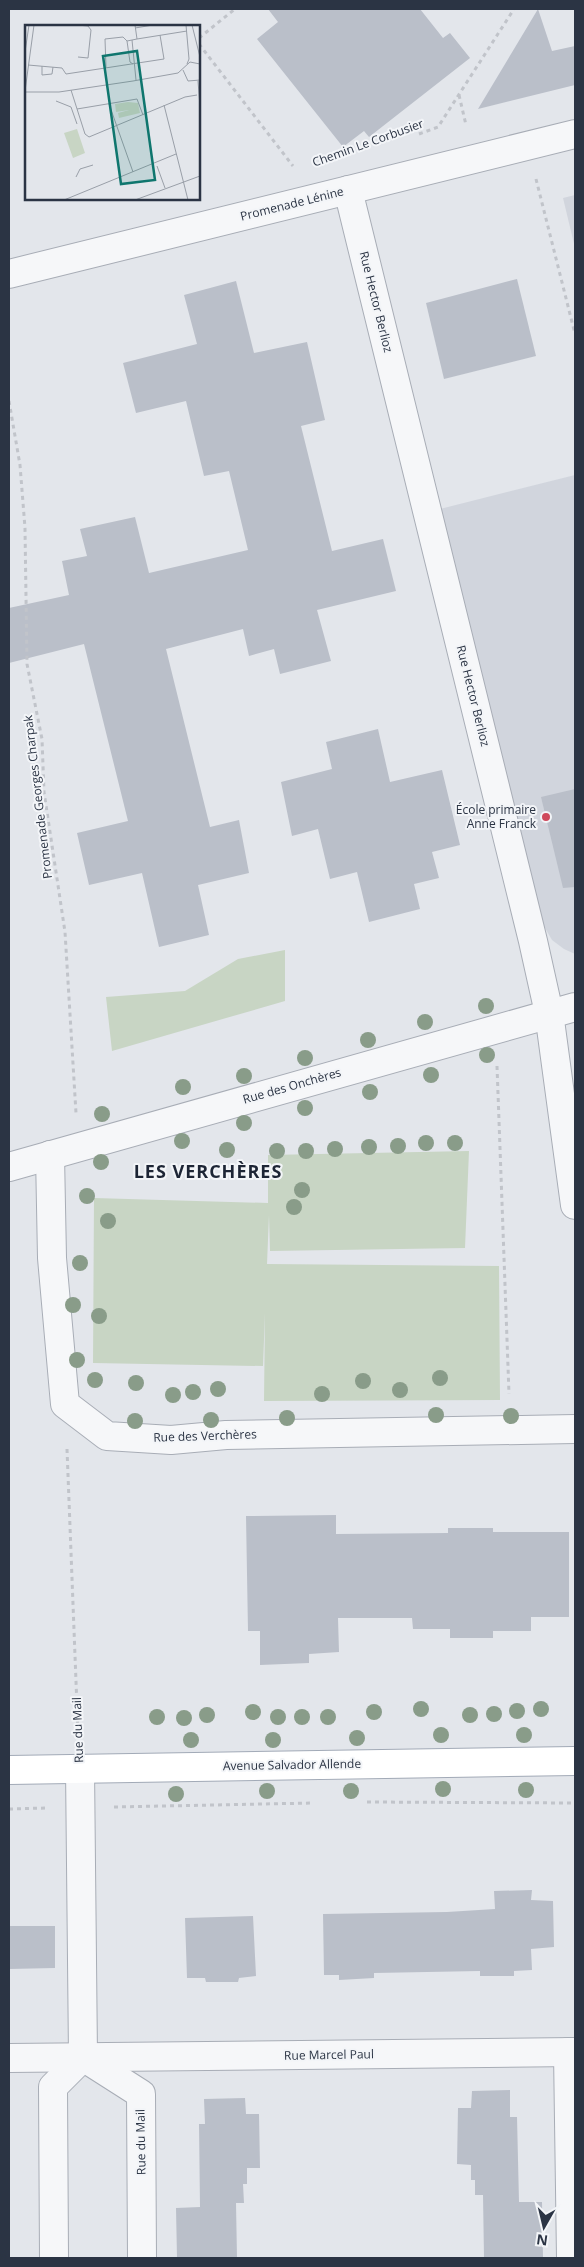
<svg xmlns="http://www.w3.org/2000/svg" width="584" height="2267" viewBox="0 0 584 2267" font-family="'Open Sans',sans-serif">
  <rect width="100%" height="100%" fill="#e3e6eb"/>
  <g fill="#d1d5dd">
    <polygon points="575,195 575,248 563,198"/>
    <polygon points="575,475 575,954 564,949 552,940 541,921 440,509"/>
  </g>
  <g fill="#c8d5c4">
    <polygon points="285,950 285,1001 112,1051 106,997 185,991 238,959"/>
    <polygon points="469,1151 465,1248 270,1251 269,1215 267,1264 499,1266 500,1400 264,1401 265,1313 263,1366 93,1363 94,1198 268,1203 268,1155"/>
  </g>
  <g fill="#babfc9">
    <polygon points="268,9 420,9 443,38 450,33 470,58 369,137 364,131 343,147 257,39 278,22"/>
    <polygon points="538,9 552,51 575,46 575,85 478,109"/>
    <polygon points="517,279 536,356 444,379 426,303"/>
    <polygon points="236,281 254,353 307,342 325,420 301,426 332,551 383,539 396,591 317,610 331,661 280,674 274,649 249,656 243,629 166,649 210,827 239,820 249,873 198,885 209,935 159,947 142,873 89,885 77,833 128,821 84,644 9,663 9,608 69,595 62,561 87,556 80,529 135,517 149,573 248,550 229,471 204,476 186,401 136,413 123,363 197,344 184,295"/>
    <polygon points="378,729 390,782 442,770 460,845 432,852 439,878 414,884 420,909 369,922 357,872 330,879 318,829 292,836 281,782 332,769 326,742"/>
    <polygon points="575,789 575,887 563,888 541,797"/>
    <polygon points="336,1515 336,1534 448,1533 448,1528 493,1528 493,1532 569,1532 569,1617 531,1617 531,1631 493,1631 493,1638 450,1638 450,1629 413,1629 412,1618 338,1618 339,1652 309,1654 309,1663 260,1665 260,1631 248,1631 246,1516"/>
    <polygon points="532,1890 531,1900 553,1901 554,1947 531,1949 532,1970 514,1971 514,1976 480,1976 480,1971 374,1973 374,1978 339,1980 339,1975 324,1975 323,1914 447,1912 495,1909 494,1891"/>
    <polygon points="253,1916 256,1976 239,1978 238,1982 206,1982 205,1978 187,1978 185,1918"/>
    <polygon points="9,1926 55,1926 55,1968 9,1969"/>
    <polygon points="510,2090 510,2117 517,2117 519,2202 542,2202 543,2258 484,2258 483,2195 475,2195 475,2180 471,2180 471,2165 457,2164 458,2108 471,2108 472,2091"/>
    <polygon points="245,2098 246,2114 259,2114 260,2168 247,2168 247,2184 243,2184 244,2203 236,2203 237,2258 177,2258 176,2208 200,2207 199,2124 205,2124 204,2099"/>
  </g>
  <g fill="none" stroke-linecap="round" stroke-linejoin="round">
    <defs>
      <g id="street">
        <polyline points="348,190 533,941 549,1013 575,1205"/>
        <polyline points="9,274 575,134"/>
        <polyline points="50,1155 52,1258 65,1404 107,1436 171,1440 226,1435 575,1429"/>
        <polyline points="9,1167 575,1007"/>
        <polyline points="568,2052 571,2258"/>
        <polyline points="83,2057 141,2094 142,2258"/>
        <polyline points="9,2058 575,2052"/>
        <polyline points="54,2258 53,2087 83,2057 80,1768"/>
      </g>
      <polyline id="primary" points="9,1770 575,1761"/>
    </defs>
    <use href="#street" stroke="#a8adb6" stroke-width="30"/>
    <use href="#primary" stroke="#a2aab7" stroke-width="30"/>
    <g stroke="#c1c4ca" stroke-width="3" stroke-dasharray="4 4" stroke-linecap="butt">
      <polyline points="199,38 235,9"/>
      <polyline points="199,44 293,166"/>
      <polyline points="459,95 466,125"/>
      <polyline points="419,134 438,127 514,9"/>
      <polyline points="536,179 575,334"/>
      <polyline points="9,401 20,465 25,528 27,664 42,739 44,792 65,932 76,1113"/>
      <polyline points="497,1066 509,1394"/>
      <polyline points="67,1449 78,1733"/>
      <polyline points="367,1802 575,1803"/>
      <polyline points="114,1807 313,1803"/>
      <polyline points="9,1809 46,1808"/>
    </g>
    <use href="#street" stroke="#f6f7f9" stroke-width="28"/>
    <use href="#primary" stroke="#fff" stroke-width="28"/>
  </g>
  <g fill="#899c89">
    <circle cx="486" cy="1006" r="8"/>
    <circle cx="425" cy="1022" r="8"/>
    <circle cx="368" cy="1040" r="8"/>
    <circle cx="487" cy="1055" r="8"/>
    <circle cx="305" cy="1058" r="8"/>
    <circle cx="431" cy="1075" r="8"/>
    <circle cx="244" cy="1076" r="8"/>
    <circle cx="183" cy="1087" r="8"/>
    <circle cx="370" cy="1092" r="8"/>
    <circle cx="305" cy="1108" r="8"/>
    <circle cx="102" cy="1114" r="8"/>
    <circle cx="244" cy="1123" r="8"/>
    <circle cx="182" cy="1141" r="8"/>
    <circle cx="426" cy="1143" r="8"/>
    <circle cx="455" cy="1143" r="8"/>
    <circle cx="398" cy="1146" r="8"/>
    <circle cx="369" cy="1147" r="8"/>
    <circle cx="335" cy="1149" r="8"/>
    <circle cx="227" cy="1150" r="8"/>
    <circle cx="277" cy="1151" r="8"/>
    <circle cx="306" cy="1151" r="8"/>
    <circle cx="101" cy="1162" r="8"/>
    <circle cx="302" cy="1190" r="8"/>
    <circle cx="87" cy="1196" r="8"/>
    <circle cx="294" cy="1207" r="8"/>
    <circle cx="108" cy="1221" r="8"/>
    <circle cx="80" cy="1263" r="8"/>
    <circle cx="73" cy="1305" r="8"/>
    <circle cx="99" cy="1316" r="8"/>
    <circle cx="77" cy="1360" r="8"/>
    <circle cx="440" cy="1378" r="8"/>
    <circle cx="95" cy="1380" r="8"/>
    <circle cx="363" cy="1381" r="8"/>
    <circle cx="136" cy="1383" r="8"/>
    <circle cx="218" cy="1389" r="8"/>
    <circle cx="400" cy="1390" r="8"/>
    <circle cx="193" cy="1392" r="8"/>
    <circle cx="322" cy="1394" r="8"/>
    <circle cx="173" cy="1395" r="8"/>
    <circle cx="436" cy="1415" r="8"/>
    <circle cx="511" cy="1416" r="8"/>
    <circle cx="287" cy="1418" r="8"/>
    <circle cx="211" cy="1420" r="8"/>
    <circle cx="135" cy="1421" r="8"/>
    <circle cx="421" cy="1709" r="8"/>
    <circle cx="541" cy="1709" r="8"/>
    <circle cx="517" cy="1711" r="8"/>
    <circle cx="253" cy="1712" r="8"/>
    <circle cx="374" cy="1712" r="8"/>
    <circle cx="494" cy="1714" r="8"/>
    <circle cx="207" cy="1715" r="8"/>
    <circle cx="470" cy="1715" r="8"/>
    <circle cx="157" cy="1717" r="8"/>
    <circle cx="278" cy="1717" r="8"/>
    <circle cx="302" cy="1717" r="8"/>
    <circle cx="328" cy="1717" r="8"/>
    <circle cx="184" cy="1718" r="8"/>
    <circle cx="441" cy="1735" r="8"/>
    <circle cx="524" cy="1735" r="8"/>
    <circle cx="357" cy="1738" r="8"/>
    <circle cx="191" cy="1740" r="8"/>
    <circle cx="273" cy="1740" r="8"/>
    <circle cx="443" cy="1789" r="8"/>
    <circle cx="526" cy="1790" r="8"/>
    <circle cx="267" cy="1791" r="8"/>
    <circle cx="351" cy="1791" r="8"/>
    <circle cx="176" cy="1794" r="8"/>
  </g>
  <circle fill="#cf495c" stroke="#f3f5f8" stroke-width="2" cx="546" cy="817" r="5"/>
  <g text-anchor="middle" stroke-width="4" stroke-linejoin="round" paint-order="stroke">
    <g font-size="12" fill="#2b3444" stroke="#f3f5f8">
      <text transform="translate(368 143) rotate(-20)" y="4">Chemin Le Corbusier</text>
      <text transform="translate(292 204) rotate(-14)" y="4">Promenade Lénine</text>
      <text transform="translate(376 302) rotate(76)" y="4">Rue Hector Berlioz</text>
      <text transform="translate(473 696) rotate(76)" y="4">Rue Hector Berlioz</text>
      <text transform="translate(38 797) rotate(-97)" y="4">Promenade Georges Charpak</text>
      <text transform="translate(292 1086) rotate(-16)" y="4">Rue des Onchères</text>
      <text transform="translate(205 1436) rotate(-2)" y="4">Rue des Verchères</text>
      <text transform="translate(78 1730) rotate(-92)" y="4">Rue du Mail</text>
      <text transform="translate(292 1765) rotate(-1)" y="4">Avenue Salvador Allende</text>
      <text transform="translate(329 2055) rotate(-1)" y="4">Rue Marcel Paul</text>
      <text transform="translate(141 2142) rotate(-91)" y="4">Rue du Mail</text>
    </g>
    <g font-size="12" fill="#2b3444" stroke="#f3f5f8" text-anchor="end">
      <text x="536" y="814">École primaire<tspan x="536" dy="14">Anne Franck</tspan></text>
    </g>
    <g font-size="18" font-weight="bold" letter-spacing="1" fill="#1d2535" stroke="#f3f5f8">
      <text x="208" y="1178">LES VERCHÈRES</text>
    </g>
  </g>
  <g transform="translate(25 25)">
    <rect width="175" height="175" fill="#e3e6eb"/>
    <path d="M103,77L113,78L115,88L94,93L93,88L104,85L91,87L90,79ZM52,104L60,128L48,133L39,108Z" fill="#c8d5c4"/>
    <path fill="none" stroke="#999fa8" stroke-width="1" d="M52,0L63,1L66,5L63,33L53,32M161,0L164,34L162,39M167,0L175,32M110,3L128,0M112,14L162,6M107,15L111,55M102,16L105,37L108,39M102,16L112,14L110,0M0,27L4,0M3,40L37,43L41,49L139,34L135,10M17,41V50L27,49L28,42M81,43L80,14L98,12L102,16M158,45L163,56L175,55M173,56L175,82M46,65L60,109L64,112L160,72L172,70M0,66L9,0M0,67H34L108,56L153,48L165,37L175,39M31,76L46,82L52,99M84,79L108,147M139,80L163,175M52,84L112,74L118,90M132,141L140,163M51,152L55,144L68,140M39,175L151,129M110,175L175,151"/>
    <path fill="#0f766e" fill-opacity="0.15" stroke="#0f766e" stroke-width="2.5" d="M112,26L130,155L96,159L78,31Z"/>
    <rect width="175" height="175" fill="none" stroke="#2b3444" stroke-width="2.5"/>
  </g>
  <rect width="584" height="2267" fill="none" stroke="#2b3444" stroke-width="20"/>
  <g transform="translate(544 2227) rotate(188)" stroke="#f3f5f8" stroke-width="4" paint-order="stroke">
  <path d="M0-4L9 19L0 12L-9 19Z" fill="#2b3444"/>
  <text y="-8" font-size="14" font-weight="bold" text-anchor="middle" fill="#2b3444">N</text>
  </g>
</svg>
